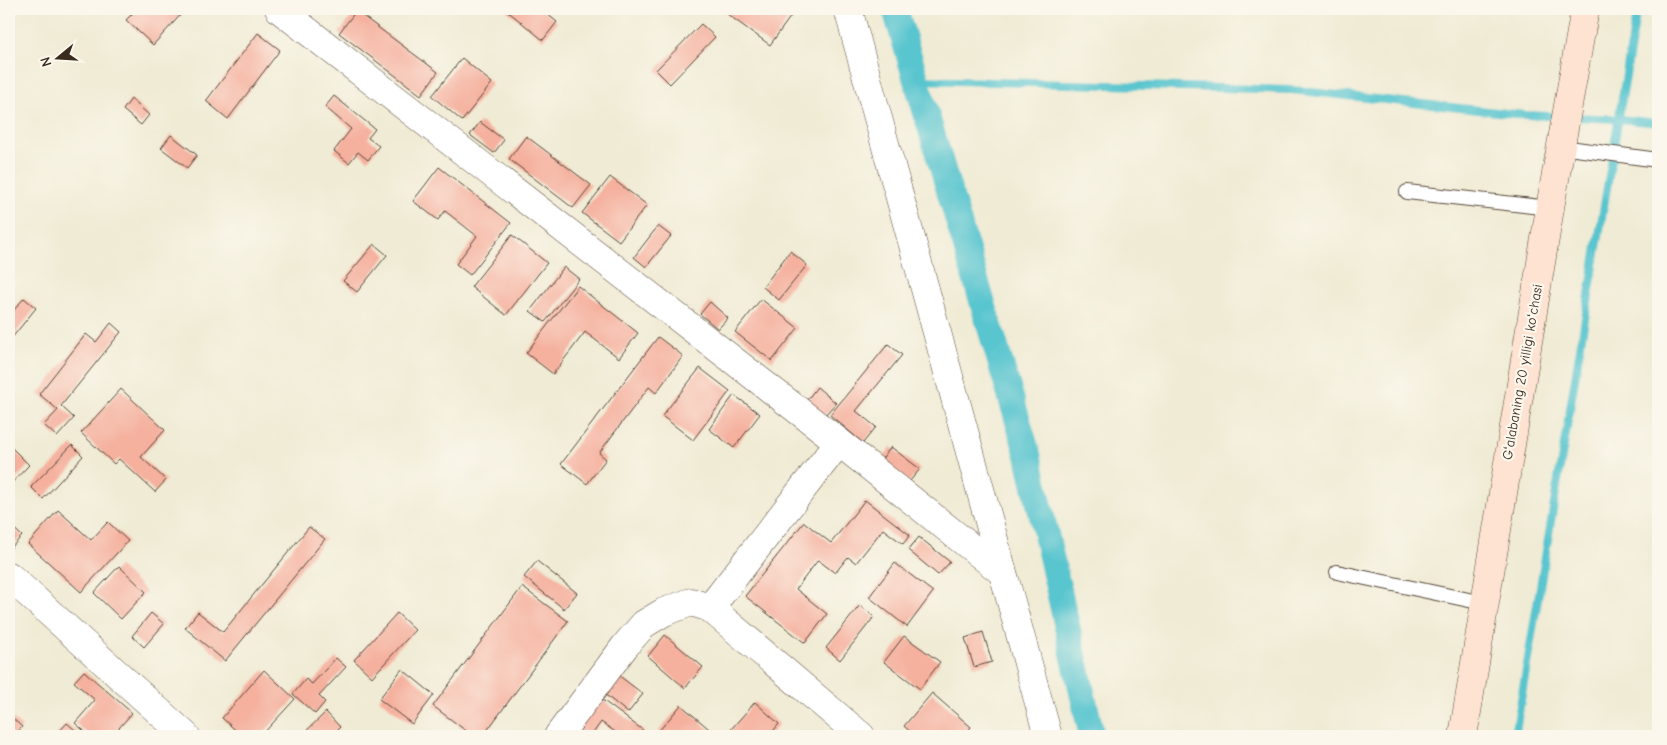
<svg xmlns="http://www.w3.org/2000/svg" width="1667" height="745" viewBox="0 0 1667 745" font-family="'Comic Neue',sans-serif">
  <rect width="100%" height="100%" fill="#fbf7ec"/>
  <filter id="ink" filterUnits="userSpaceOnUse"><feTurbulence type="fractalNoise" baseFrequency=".02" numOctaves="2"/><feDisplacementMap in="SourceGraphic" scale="10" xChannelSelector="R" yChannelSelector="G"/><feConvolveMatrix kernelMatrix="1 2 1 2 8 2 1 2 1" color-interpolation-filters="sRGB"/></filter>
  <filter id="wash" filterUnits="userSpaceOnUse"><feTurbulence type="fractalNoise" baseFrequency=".0096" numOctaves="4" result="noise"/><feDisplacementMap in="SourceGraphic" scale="20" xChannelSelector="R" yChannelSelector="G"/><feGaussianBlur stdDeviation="1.12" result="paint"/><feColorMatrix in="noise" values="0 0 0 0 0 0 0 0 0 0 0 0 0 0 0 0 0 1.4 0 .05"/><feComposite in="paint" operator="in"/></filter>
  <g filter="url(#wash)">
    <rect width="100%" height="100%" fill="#f0ebd4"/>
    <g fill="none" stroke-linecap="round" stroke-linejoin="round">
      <g stroke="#58c5cf" stroke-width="8">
        <polyline points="916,80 1292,90 1525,115 1619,119 1658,123"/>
        <polyline points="1515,736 1637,9"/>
      </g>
      <polyline stroke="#58c5cf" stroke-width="26" points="895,9 1028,455 1092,736"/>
    </g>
    <g id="blocks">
      <g fill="#f5b09e">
        <polygon points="135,9 186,9 153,45 126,20 136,10"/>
        <polygon points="505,9 541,9 557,22 543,40"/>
        <polygon points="730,9 796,9 770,45 727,14"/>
        <polygon points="356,11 438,72 421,95 339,33"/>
        <polygon points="701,24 715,37 670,84 656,70"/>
        <polygon points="258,33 280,50 228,119 206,101"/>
        <polygon points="462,58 492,83 462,121 432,96"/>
        <polygon points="334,96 375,129 368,138 379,146 368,160 358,152 349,163 334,151 351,129 325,107"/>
        <polygon points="131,99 149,115 141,125 123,110"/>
        <polygon points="480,122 504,140 494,153 470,135"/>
        <polygon points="171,135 197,155 187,168 161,148"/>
        <polygon points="526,136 591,185 573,208 509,159"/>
        <polygon points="439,167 511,223 470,275 456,264 477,236 445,211 438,220 413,201"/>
        <polygon points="610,177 647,205 619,241 582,213"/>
        <polygon points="658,226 671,236 646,267 634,257"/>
        <polygon points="512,235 547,263 506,315 471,287"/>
        <polygon points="374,244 387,255 357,292 343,281"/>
        <polygon points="790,251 807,265 779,300 763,287"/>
        <polygon points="564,267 579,279 545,322 530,311"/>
        <polygon points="578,286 638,333 619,358 585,332 553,374 526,353"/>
        <polygon points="24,298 36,308 11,339 9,337 9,316"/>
        <polygon points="761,299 798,328 772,361 735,332"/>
        <polygon points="710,302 728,318 718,329 700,314"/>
        <polygon points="111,323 121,332 61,406 74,418 57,437 44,425 58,410 39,394 86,334 96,342"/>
        <polygon points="658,337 683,356 656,393 649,387 599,453 606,459 587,484 561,464"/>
        <polygon points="888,344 902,355 856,411 876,427 863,443 830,415"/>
        <polygon points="700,368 730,391 693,440 662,416"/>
        <polygon points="817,387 836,403 825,415 807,400"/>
        <polygon points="121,389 165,430 141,457 166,480 155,492 119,459 114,464 81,433"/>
        <polygon points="734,395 760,414 734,448 709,429"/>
        <polygon points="9,445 29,465 9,486"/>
        <polygon points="72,445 83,456 43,499 31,487"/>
        <polygon points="891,447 920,469 909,482 881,460"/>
        <polygon points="865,500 910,535 903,544 883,529 856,563 848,557 835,573 818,560 796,589 827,614 805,643 745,596 804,522 831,543"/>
        <polygon points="58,510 91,540 108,522 128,541 81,592 28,544"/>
        <polygon points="9,524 22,536 9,550"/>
        <polygon points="309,527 325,539 225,661 185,628 198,612 223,632"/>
        <polygon points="919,537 950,562 938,575 908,550"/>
        <polygon points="537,561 577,593 564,609 524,577"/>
        <polygon points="895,563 933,592 907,627 869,597"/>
        <polygon points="119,566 146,592 121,619 94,593"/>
        <polygon points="522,587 568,621 483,736 473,736 433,706"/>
        <polygon points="860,605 874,617 840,660 826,648"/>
        <polygon points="151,613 164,624 144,647 132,636"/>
        <polygon points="397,613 415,630 372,677 354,660"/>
        <polygon points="983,632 992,662 974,667 965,638"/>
        <polygon points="665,635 703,667 685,688 648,656"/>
        <polygon points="904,636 940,662 920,689 884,662"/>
        <polygon points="336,658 346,667 319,696 325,702 315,714 293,694 306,679 312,684"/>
        <polygon points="402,669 434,695 412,724 379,699"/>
        <polygon points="264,670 295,699 261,736 242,736 222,718"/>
        <polygon points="84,671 132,713 112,736 90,736 75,723 95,700 74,682"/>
        <polygon points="617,674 643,694 628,713 602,692"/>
        <polygon points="932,693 971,727 963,736 915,736 904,726"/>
        <polygon points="597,696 644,731 640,736 621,736 601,722 591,736 567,736"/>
        <polygon points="755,702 779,724 769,736 725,736"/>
        <polygon points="681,705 715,734 713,736 664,736 658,732"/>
        <polygon points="326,712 340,727 331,736 301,736"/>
        <polygon points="9,715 22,727 14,736 9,736"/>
        <polygon points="67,723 82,736 55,736"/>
      </g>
    </g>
  </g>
  <g filter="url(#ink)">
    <use href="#blocks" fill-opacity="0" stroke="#564739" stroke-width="1"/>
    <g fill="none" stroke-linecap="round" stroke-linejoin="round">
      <defs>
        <g id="lane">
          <polyline points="1561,147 1658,160"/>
          <polyline points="1407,192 1550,208"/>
          <polyline points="1337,572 1483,603"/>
        </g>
        <g id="street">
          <polyline points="279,9 839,442 1002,572"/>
          <polyline points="848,9 1048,736"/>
          <polyline points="9,576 186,736"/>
          <polyline points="710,608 861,736"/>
          <polyline points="558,736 625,646 644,624 664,612 691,602 710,608 839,442"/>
        </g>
        <polyline id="secondary" points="1463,736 1550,208 1585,9"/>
      </defs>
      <use href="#lane" stroke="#564739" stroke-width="16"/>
      <use href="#street" stroke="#564739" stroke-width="29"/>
      <use href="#secondary" stroke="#564739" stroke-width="29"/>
      <use href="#lane" stroke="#fff" stroke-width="14"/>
      <use href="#street" stroke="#fff" stroke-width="28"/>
      <use href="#secondary" stroke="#fee3d2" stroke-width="28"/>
    </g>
  </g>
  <g text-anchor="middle" stroke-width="4.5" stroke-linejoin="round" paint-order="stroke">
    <g font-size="14" fill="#3b2a1e" stroke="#fbf7ec">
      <text transform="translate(1522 372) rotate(-80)" y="5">Gʻalabaning 20 yilligi koʻchasi</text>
    </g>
  </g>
  <rect width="1667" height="745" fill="none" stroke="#fbf7ec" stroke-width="30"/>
  <g transform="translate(58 58) rotate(252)" stroke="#fbf7ec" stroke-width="4" paint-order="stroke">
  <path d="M0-4L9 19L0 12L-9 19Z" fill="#3b2a1e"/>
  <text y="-8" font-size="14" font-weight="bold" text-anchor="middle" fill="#3b2a1e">N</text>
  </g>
</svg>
